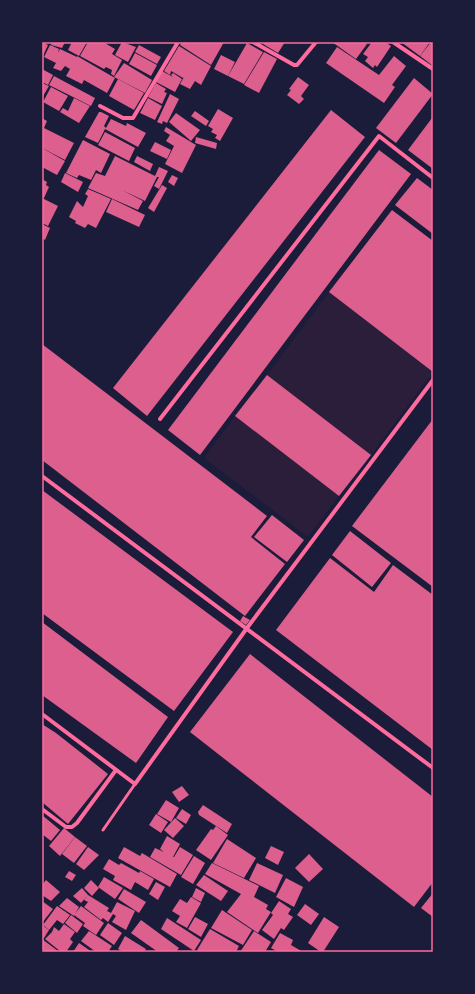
<svg xmlns="http://www.w3.org/2000/svg" width="475" height="994" viewBox="0 0 475 994" font-family="'Space Grotesk',sans-serif">
  <rect width="100%" height="100%" fill="#1b1b3a"/>
  <g fill="#2a1e3b">
    <polygon points="329,292 433,372 371,455 267,375"/>
    <polygon points="235,416 339,496 308,537 204,458"/>
  </g>
  <g fill="#dd5f8e">
    <polygon points="42,42 48,45 42,58"/>
    <polygon points="52,42 65,42 62,48 51,45"/>
    <polygon points="72,42 87,42 79,56 68,50"/>
    <polygon points="88,42 103,42 115,49 112,54 122,60 114,76 111,74 112,70 106,67 104,69 80,56"/>
    <polygon points="122,42 136,47 128,62 115,55"/>
    <polygon points="182,42 224,42 219,51 207,45 219,51 211,65 180,45"/>
    <polygon points="265,42 285,42 278,53 263,44"/>
    <polygon points="332,42 364,42 367,44 356,59"/>
    <polygon points="372,42 385,42 391,46 377,67 375,65 373,68 365,61 368,57 363,54"/>
    <polygon points="401,42 430,42 420,56"/>
    <polygon points="431,42 433,42 433,66 420,56"/>
    <polygon points="247,43 263,52 244,84 228,76"/>
    <polygon points="50,45 59,49 58,53 60,49 77,57 77,56 115,78 107,93 84,80 82,84 66,76 70,69 65,66 61,71 53,68 56,63 44,57"/>
    <polygon points="139,45 161,57 157,64 135,52"/>
    <polygon points="179,46 211,66 201,85 195,81 190,89 180,84 184,77 183,78 171,71 170,75 164,71"/>
    <polygon points="337,47 379,75 394,56 406,66 392,85 395,87 384,103 326,63"/>
    <polygon points="264,52 277,59 259,93 244,85"/>
    <polygon points="135,53 157,65 151,76 129,64"/>
    <polygon points="221,55 235,62 228,76 214,69"/>
    <polygon points="124,63 152,80 145,93 114,77"/>
    <polygon points="42,69 53,75 48,85 42,82"/>
    <polygon points="162,71 173,77 171,75 173,73 182,79 175,92 156,82"/>
    <polygon points="54,76 95,98 91,106 49,85"/>
    <polygon points="298,77 309,85 301,96 304,99 299,104 287,95 291,90 289,89"/>
    <polygon points="414,78 433,94 396,143 376,128"/>
    <polygon points="118,79 144,93 134,110 109,96"/>
    <polygon points="42,83 49,86 42,98"/>
    <polygon points="156,83 166,89 164,92 167,93 162,104 148,97"/>
    <polygon points="51,87 68,96 59,111 43,102"/>
    <polygon points="170,94 179,99 167,123 163,121 162,124 157,122"/>
    <polygon points="74,98 90,106 79,123 60,112 63,108 68,111"/>
    <polygon points="148,98 162,106 155,120 140,113"/>
    <polygon points="218,109 233,118 220,141 215,138 217,135 211,132 213,129 208,126"/>
    <polygon points="331,110 365,137 147,416 113,388"/>
    <polygon points="195,111 209,121 206,126 191,116"/>
    <polygon points="99,112 101,112 109,116 104,126 106,128 111,119 126,126 127,123 146,133 138,147 105,129 98,143 85,137"/>
    <polygon points="176,113 200,130 191,141 169,122"/>
    <polygon points="42,118 47,121 44,128 74,143 65,160 42,148"/>
    <polygon points="432,118 433,119 433,169 408,150"/>
    <polygon points="166,127 196,145 182,173 165,164 174,146 166,141 170,135 164,131"/>
    <polygon points="105,132 135,148 129,161 98,145"/>
    <polygon points="196,137 217,143 216,149 195,143"/>
    <polygon points="83,140 110,154 101,173 96,170 91,180 79,175 77,178 66,173"/>
    <polygon points="155,142 171,150 167,159 150,151"/>
    <polygon points="42,148 65,161 57,175 42,167"/>
    <polygon points="379,150 411,174 200,455 168,430"/>
    <polygon points="115,156 155,176 159,167 168,171 159,189 154,186 159,177 157,177 145,201 122,190 143,201 138,210 88,188 96,173 105,176"/>
    <polygon points="137,156 153,164 150,171 134,162"/>
    <polygon points="65,173 83,182 78,192 61,182"/>
    <polygon points="172,175 178,178 174,186 168,182"/>
    <polygon points="417,178 433,190 433,234 395,205"/>
    <polygon points="42,179 47,182 46,185 49,187 44,198 42,197"/>
    <polygon points="162,185 167,188 154,212 148,208"/>
    <polygon points="88,189 111,199 96,228 88,224 85,228 75,223 76,221 69,217 77,201 83,207 88,196 85,194"/>
    <polygon points="42,198 58,206 48,226 42,223"/>
    <polygon points="112,199 145,215 139,227 106,212"/>
    <polygon points="392,210 433,241 433,372 329,292"/>
    <polygon points="42,224 50,228 45,240 42,238"/>
    <polygon points="42,344 267,516 251,537 285,564 245,616 42,460"/>
    <polygon points="267,375 371,455 339,496 235,416"/>
    <polygon points="433,419 433,587 352,526"/>
    <polygon points="42,490 233,632 174,711 42,613"/>
    <polygon points="272,515 304,540 287,562 254,537"/>
    <polygon points="350,531 391,563 372,587 332,555"/>
    <polygon points="330,558 374,592 393,565 433,595 433,750 276,630"/>
    <polygon points="243,616 250,620 246,625 240,621"/>
    <polygon points="42,622 168,717 136,763 42,695"/>
    <polygon points="250,654 433,797 433,882 414,907 190,732"/>
    <polygon points="42,724 56,733 108,774 68,824 42,802"/>
    <polygon points="182,786 189,795 179,802 172,792"/>
    <polygon points="166,800 179,808 171,822 157,814"/>
    <polygon points="203,805 232,824 227,833 199,815 198,812"/>
    <polygon points="182,809 191,815 186,824 176,818"/>
    <polygon points="156,814 168,822 161,833 149,825"/>
    <polygon points="42,815 60,830 51,841 42,834"/>
    <polygon points="175,818 184,826 173,838 164,830"/>
    <polygon points="216,826 228,835 211,860 196,850 211,829 213,830"/>
    <polygon points="64,828 75,837 60,856 49,846"/>
    <polygon points="167,836 180,844 173,857 174,857 180,847 193,855 181,875 150,857 155,848 164,852 160,849"/>
    <polygon points="75,837 87,846 74,863 62,854"/>
    <polygon points="227,839 256,858 244,878 213,863"/>
    <polygon points="271,846 284,852 278,865 265,858"/>
    <polygon points="88,847 99,855 84,870 76,864"/>
    <polygon points="124,847 140,856 142,853 177,874 170,887 118,858"/>
    <polygon points="309,854 323,869 309,882 295,868"/>
    <polygon points="194,856 205,863 193,884 181,877"/>
    <polygon points="109,859 119,865 121,863 139,873 140,871 154,879 148,890 135,882 131,890 113,880 115,876 103,869"/>
    <polygon points="212,863 259,886 254,897 268,905 266,909 271,912 258,933 227,912 241,894 205,874"/>
    <polygon points="257,863 283,875 275,893 249,880"/>
    <polygon points="69,871 76,875 72,881 65,877"/>
    <polygon points="204,875 228,891 221,901 196,885"/>
    <polygon points="104,877 123,888 115,899 98,887"/>
    <polygon points="286,878 303,887 294,907 276,897"/>
    <polygon points="46,880 60,892 51,901 42,895 42,885"/>
    <polygon points="91,880 99,888 92,896 84,888"/>
    <polygon points="156,882 165,887 158,900 149,894"/>
    <polygon points="82,888 88,895 109,908 107,911 111,913 117,902 135,911 126,930 112,922 116,916 113,914 108,922 103,918 101,920 84,907 88,902 84,900 88,895 81,903 73,896"/>
    <polygon points="196,888 205,893 201,902 192,897"/>
    <polygon points="124,889 146,902 139,913 118,899"/>
    <polygon points="433,893 433,917 421,908"/>
    <polygon points="191,897 201,903 187,928 176,922 180,916 172,911 180,899 187,903"/>
    <polygon points="67,898 79,907 74,916 59,906"/>
    <polygon points="42,901 53,909 42,923"/>
    <polygon points="279,901 291,909 288,914 293,917 284,930 281,928 274,939 262,930 273,915 271,913"/>
    <polygon points="305,904 319,914 311,925 297,915"/>
    <polygon points="57,906 70,915 63,924 57,920 49,930 43,925"/>
    <polygon points="81,906 104,923 96,935 83,926 85,923 74,915"/>
    <polygon points="222,910 252,930 243,945 211,928"/>
    <polygon points="71,915 83,924 77,933 65,923"/>
    <polygon points="195,917 208,924 201,937 188,929"/>
    <polygon points="324,917 339,927 323,952 321,952 308,943"/>
    <polygon points="167,918 201,940 194,951 161,929"/>
    <polygon points="141,920 179,948 176,952 158,952 131,933"/>
    <polygon points="108,923 122,933 114,945 100,935"/>
    <polygon points="64,924 75,932 70,939 73,942 66,952 61,952 45,939 52,932 54,927 59,931"/>
    <polygon points="42,925 49,930 44,938 42,936"/>
    <polygon points="210,929 239,946 236,952 200,952 197,950"/>
    <polygon points="89,931 112,946 108,952 96,952 81,941"/>
    <polygon points="254,931 271,942 265,952 240,952"/>
    <polygon points="280,933 293,940 291,945 303,952 278,952 271,948"/>
    <polygon points="125,936 146,949 144,952 123,952 118,949"/>
    <polygon points="42,939 58,951 57,952 46,952 42,949"/>
    <polygon points="79,943 92,952 73,952"/>
  </g>
  <g fill="none" stroke-linecap="round" stroke-linejoin="round">
    <polyline stroke="#ff6b9d" stroke-width="3" points="103,830 135,784"/>
    <g stroke="#ff6b9d" stroke-width="4">
      <polyline points="253,42 294,65 297,65 316,42"/>
      <polyline points="393,42 433,69"/>
      <polyline points="100,106 123,118 133,118 178,42"/>
      <polyline points="160,419 379,136 433,178"/>
      <polyline points="42,476 433,768"/>
      <polyline points="42,714 135,784 247,628 433,380"/>
      <polyline points="42,809 66,827 72,827 77,823 116,770"/>
    </g>
  </g>
  <rect width="475" height="994" fill="none" stroke="#1b1b3a" stroke-width="86"/>
  <rect x="43" y="43" width="389" height="908" fill="none" stroke="#ff6b9d" stroke-width="1.5"/>
</svg>
